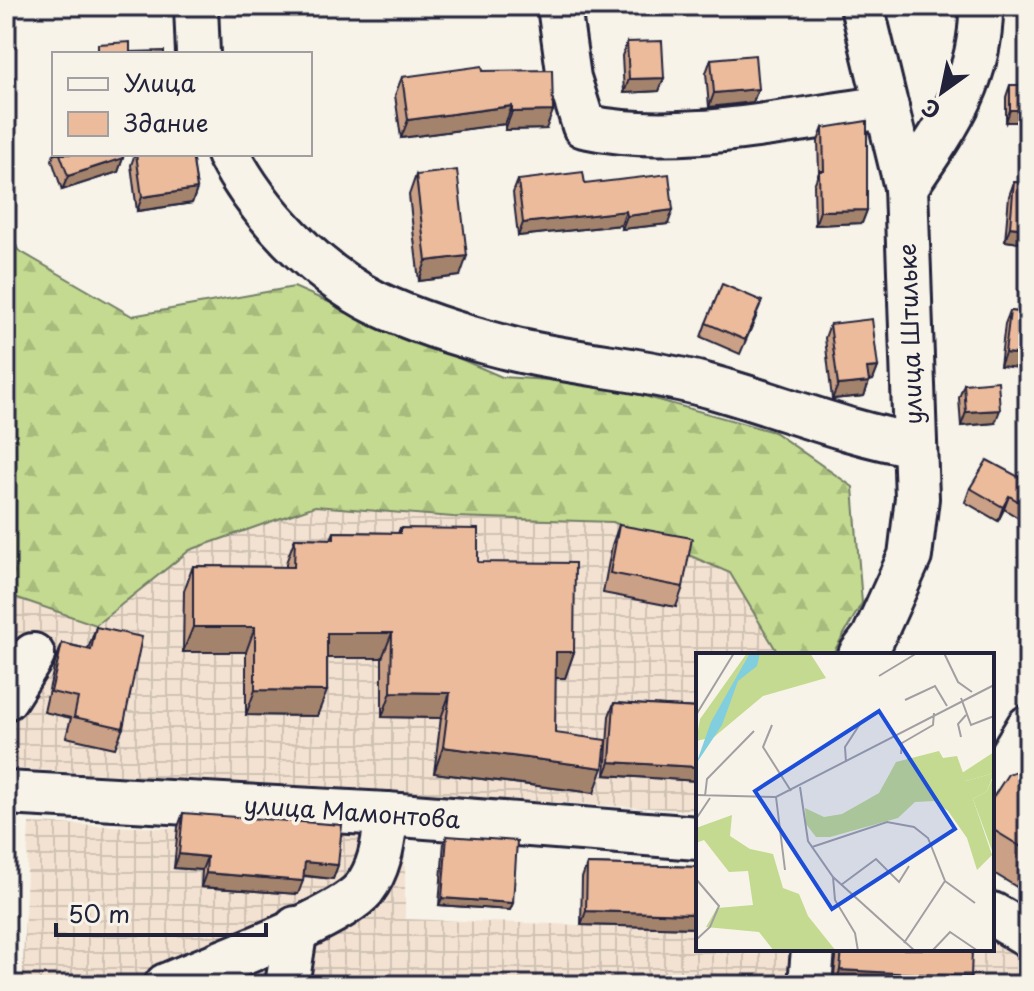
<svg xmlns="http://www.w3.org/2000/svg" width="1034" height="991" viewBox="0 0 1034 991" font-family="'Playpen Sans',sans-serif">
  <defs>
    <pattern id="industrial-grid" width="8" height="8" patternUnits="userSpaceOnUse" patternTransform="scale(2)"><rect width="8" height="8" fill="#f3e2d1"/><path d="M0 4h8M4 0v8" fill="none" stroke="#d0c2b4"/></pattern>
    <pattern id="forest-firs" width="22" height="20" patternUnits="userSpaceOnUse" patternTransform="scale(2)"><rect width="22" height="20" fill="#c3da90"/><path d="M5 1l3.5 6h-7zM16 11l3.5 6h-7z" fill="#a7bb7d"/></pattern>
  </defs>
  <rect width="100%" height="100%" fill="#f7f3e8"/>
  <filter id="ink" filterUnits="userSpaceOnUse"><feTurbulence type="fractalNoise" baseFrequency=".0125" numOctaves="2"/><feDisplacementMap in="SourceGraphic" scale="16" xChannelSelector="R" yChannelSelector="G"/><feConvolveMatrix kernelMatrix="1 2 1 2 8 2 1 2 1" color-interpolation-filters="sRGB"/></filter>
  <g filter="url(#ink)">
    <g fill="url(#industrial-grid)">
      <polygon points="315,506 453,517 613,522 730,573 779,655 698,655 698,811 6,768 6,594 96,625 190,550"/>
      <polygon points="29,823 405,837 405,919 698,929 698,949 992,949 993,939 1028,961 1028,985 22,985"/>
    </g>
    <polygon fill="url(#forest-firs)" stroke="#727e66" stroke-width="2" points="6,222 18,250 132,316 294,287 502,377 597,383 774,432 853,487 862,603 832,655 779,655 730,573 613,522 453,517 315,506 190,550 96,625 6,594"/>
    <g fill="none" stroke-linecap="round" stroke-linejoin="round">
      <defs>
        <g id="minor">
          <polyline points="196,6 198,54"/>
          <path d="M559,6L569,78L584,126C676,147 793,119 887,107"/>
          <path d="M228,154C258,212 316,273 376,303C416,322 465,337 508,348C572,364 640,368 705,385C776,404 842,432 915,445"/>
          <path d="M906,187C946,128 982,80 981,6"/>
          <polyline points="860,655 873,638 910,556 917,498 906,187 862,6"/>
          <polyline points="6,698 33,655"/>
          <polyline points="992,786 1028,727"/>
          <polyline points="6,793 387,814 698,838"/>
          <polyline points="992,914 1028,935"/>
          <path d="M166,985C209,966 338,920 364,889C381,867 383,841 387,814"/>
          <polyline points="287,985 296,928"/>
          <polyline points="810,985 813,949"/>
        </g>
      </defs>
      <use href="#minor" stroke="#22223b" stroke-width="48"/>
      <use href="#minor" stroke="#f7f3e8" stroke-width="42"/>
    </g>
    <g fill="#caa186" stroke="#22223b" stroke-width="2">
      <polygon points="1028,16 1028,48 1027,48 1026,21"/>
      <polygon points="627,42 664,78 659,91 624,93 622,56"/>
      <polygon points="711,59 758,89 753,102 709,107 706,73"/>
      <polygon points="483,71 546,129 505,130 505,124 401,138 395,95 402,77"/>
      <polygon points="1010,85 1028,85 1006,122 1006,97"/>
      <polygon points="823,128 867,210 862,223 815,225 814,185 819,172 818,141"/>
      <polygon points="54,154 122,154 123,158 118,172 62,190 52,160"/>
      <polygon points="135,154 192,154 197,189 192,203 137,211 131,165"/>
      <polygon points="416,175 460,276 419,281 409,195"/>
      <polygon points="518,180 585,184 668,224 622,229 621,225 518,236 513,193"/>
      <polygon points="1014,182 1028,183 1028,244 1005,241 1009,196"/>
      <polygon points="1010,311 1028,313 1000,366 1005,324"/>
      <polygon points="757,315 740,354 701,337 706,323"/>
      <polygon points="830,324 878,367 873,380 869,381 864,396 832,399 825,338"/>
      <polygon points="964,384 995,423 961,426 959,398"/>
      <polygon points="1028,482 1028,524 1004,509 998,521 965,502 970,488"/>
      <polygon points="619,525 683,587 676,607 603,593 612,545"/>
      <polygon points="400,528 478,562 574,652 565,678 555,678 555,733 594,793 434,773 441,718 382,717 382,658 327,658 317,716 246,715 246,652 183,652 184,591 193,566 286,567 286,563 295,538 331,539 334,532 398,533"/>
      <polygon points="96,627 123,728 115,748 66,737 71,718 44,712 55,663 62,643 88,649"/>
      <polygon points="614,703 698,708 698,781 605,775 609,716"/>
      <polygon points="1028,775 1028,894 992,872 992,799"/>
      <polygon points="183,813 338,865 333,879 303,876 298,894 201,887 202,870 174,868 178,827"/>
      <polygon points="447,836 513,903 510,910 439,905 444,842"/>
      <polygon points="587,864 698,867 698,928 581,925 582,878"/>
      <polygon points="837,949 972,949 968,985 833,985"/>
    </g>
    <g fill="#a4836d" stroke="#22223b" stroke-width="2">
      <polygon points="68,6 101,6 98,14 67,10"/>
      <polygon points="664,78 659,91 624,93 629,79"/>
      <polygon points="758,89 753,102 709,107 714,93"/>
      <polygon points="512,106 505,124 401,138 408,120"/>
      <polygon points="1010,110 1028,110 1028,122 1006,122"/>
      <polygon points="553,111 546,129 505,130 512,112"/>
      <polygon points="123,158 118,172 62,190 68,176"/>
      <polygon points="197,189 192,203 137,211 142,197"/>
      <polygon points="673,210 668,224 622,229 627,216"/>
      <polygon points="867,210 862,223 815,225 820,211"/>
      <polygon points="626,211 621,225 518,236 523,223"/>
      <polygon points="1010,227 1028,229 1028,244 1005,241"/>
      <polygon points="467,256 460,276 419,281 426,261"/>
      <polygon points="1005,353 1028,355 1028,369 1000,366"/>
      <polygon points="878,367 873,380 862,382 867,368"/>
      <polygon points="869,382 864,396 832,399 838,385"/>
      <polygon points="1000,410 995,423 961,426 966,412"/>
      <polygon points="1009,496 1004,509 998,521 1003,507"/>
      <polygon points="193,627 255,627 246,652 183,652"/>
      <polygon points="327,633 392,633 382,658 318,658"/>
      <polygon points="556,652 574,652 565,678 547,678"/>
      <polygon points="255,690 327,691 317,716 246,715"/>
      <polygon points="391,692 450,693 441,718 382,717"/>
      <polygon points="443,747 603,768 594,793 434,773"/>
      <polygon points="610,762 698,767 698,781 605,775"/>
      <polygon points="179,854 207,857 202,870 174,868"/>
      <polygon points="305,862 338,865 333,879 300,875"/>
      <polygon points="206,873 303,881 298,894 201,887"/>
      <polygon points="442,898 513,903 510,910 439,905"/>
      <polygon points="586,911 698,914 698,928 581,925"/>
      <polygon points="840,970 971,977 968,985 835,985"/>
    </g>
    <g fill="#ebbb9c" stroke="#22223b" stroke-width="2">
      <polygon points="662,41 664,78 629,79 627,42"/>
      <polygon points="130,42 130,52 164,51 164,54 98,54 98,44"/>
      <polygon points="755,55 758,89 714,93 711,59"/>
      <polygon points="482,66 483,71 552,70 553,111 512,112 512,106 408,120 402,77"/>
      <rect x="1010" y="85" width="18" height="25"/>
      <polygon points="867,121 867,210 820,211 819,171 824,171 823,128"/>
      <polygon points="60,154 122,154 123,158 68,176"/>
      <polygon points="136,154 192,154 197,189 142,197"/>
      <polygon points="457,170 467,256 426,261 416,175"/>
      <polygon points="583,172 585,184 669,174 673,210 627,216 626,211 523,223 518,180"/>
      <polygon points="1014,182 1028,183 1028,229 1010,227"/>
      <polygon points="722,284 762,301 745,340 706,323"/>
      <polygon points="1010,311 1028,313 1028,355 1005,353"/>
      <polygon points="872,319 878,367 867,368 869,382 838,385 830,324"/>
      <polygon points="998,381 1000,410 966,412 964,384"/>
      <polygon points="987,460 1028,482 1028,507 1009,496 1003,507 970,488"/>
      <polygon points="619,525 692,538 683,587 610,573"/>
      <polygon points="400,528 478,529 478,562 575,563 574,652 556,652 555,733 606,740 603,768 443,747 450,693 391,692 392,633 327,633 327,691 255,690 255,627 193,627 193,566 294,567 295,538 334,539 334,532 400,533"/>
      <polygon points="6,589 16,592 6,619"/>
      <polygon points="96,627 142,637 123,728 74,717 78,698 51,692 62,643 91,650"/>
      <polygon points="614,703 698,708 698,767 610,762"/>
      <polygon points="1019,770 1028,775 1028,851 992,829 992,799 1008,774"/>
      <polygon points="6,809 8,810 6,835"/>
      <polygon points="183,813 342,825 338,865 305,862 303,881 206,873 207,857 179,854"/>
      <polygon points="447,836 517,841 513,903 442,898"/>
      <polygon points="587,864 698,867 698,914 586,911"/>
      <polygon points="842,949 972,949 971,977 840,970"/>
      <polygon points="1028,970 1028,985 1018,985"/>
    </g>
  </g>
  <g text-anchor="middle" stroke-width="7" stroke-linejoin="round" paint-order="stroke">
    <g font-size="24" fill="#22223b" stroke="#f7f3e8">
      <text transform="translate(911 334) rotate(-92)" y="8">улица Штильке</text>
      <text transform="translate(352 813) rotate(4)" y="8">улица Мамонтова</text>
    </g>
  </g>
  <g transform="translate(696 653)">
    <rect width="298" height="298" fill="#f7f3e8"/>
    <path d="M51,0H114L130,25L67,43L18,84L0,88L4,66ZM298,99V120L270,128L266,120ZM298,122V203L277,146L291,138Z" fill="#c3da90"/>
    <path d="M243,98L247,105L261,103L270,128L298,120L291,138L277,146L296,202L281,217L271,185L252,158L238,148L219,149L202,165L134,184H120L110,171L109,155L128,164L146,161L183,140L200,109ZM36,162L34,183L54,196L77,201L87,235L103,241L112,263L140,298H78L63,279L10,274L21,255L57,252L52,218L33,219L8,187L0,190V175Z" fill="#c3da90"/>
    <path d="M54,0H64L61,13L42,28L26,72L0,111L15,69Z" fill="#81cedf"/>
    <path fill="none" stroke="#a29fa3" stroke-width="2" d="M248,0L262,29L276,39M183,23L221,0M265,45L275,72L298,63M209,47L239,33L251,53M0,62L38,0M76,72L67,94L95,138M265,84L262,71L270,62M205,101L206,90L237,72L238,60M150,109L149,94L164,71M104,134L112,188L137,224L219,298M0,142L80,144L298,32M9,143L11,126L58,78M80,144L89,217M0,166L14,145M116,194L191,169L218,174L232,185L249,228L208,290M137,224L139,247L159,280L162,298M0,226L23,253L14,274L0,287M249,228L279,250M145,232L180,206L203,229L213,213M236,298L254,279L282,298"/>
    <path fill="#1d4ed8" fill-opacity="0.15" stroke="#1d4ed8" stroke-width="4" d="M183,58L259,176L136,256L59,138Z"/>
    <rect width="298" height="298" fill="none" stroke="#22223b" stroke-width="4"/>
  </g>
  <rect width="1034" height="991" fill="none" stroke="#f7f3e8" stroke-width="32"/>
  <rect x="16" y="16" width="1002" height="959" fill="none" stroke="#22223b" stroke-width="3" filter="url(#ink)"/>
  <rect x="52" y="52" width="260" height="104" fill="#f7f3e8" stroke="#a29fa3" stroke-width="2"/>
  <rect x="68" y="78" width="40" height="12" fill="#f7f3e8" stroke="#a29fa3" stroke-width="2"/>
  <text x="124" y="92" font-size="24" fill="#22223b">Улица</text>
  <rect x="68" y="112" width="40" height="24" fill="#ebbb9c" stroke="#a29fa3" stroke-width="2"/>
  <text x="124" y="132" font-size="24" fill="#22223b">Здание</text>
  <g transform="translate(942 92) rotate(213)" stroke="#f7f3e8" stroke-width="6" paint-order="stroke">
  <path d="M0-6L14 30L0 20L-14 30Z" fill="#22223b"/>
  <text y="-12" font-size="22" font-weight="bold" text-anchor="middle" fill="#22223b">С</text>
  </g>
  <path d="M56 923v12h210v-12" fill="none" stroke="#22223b" stroke-width="4"/>
  <text x="68" y="923" font-size="24" fill="#22223b" stroke="#f7f3e8" stroke-width="6" paint-order="stroke">50 m</text>
</svg>
